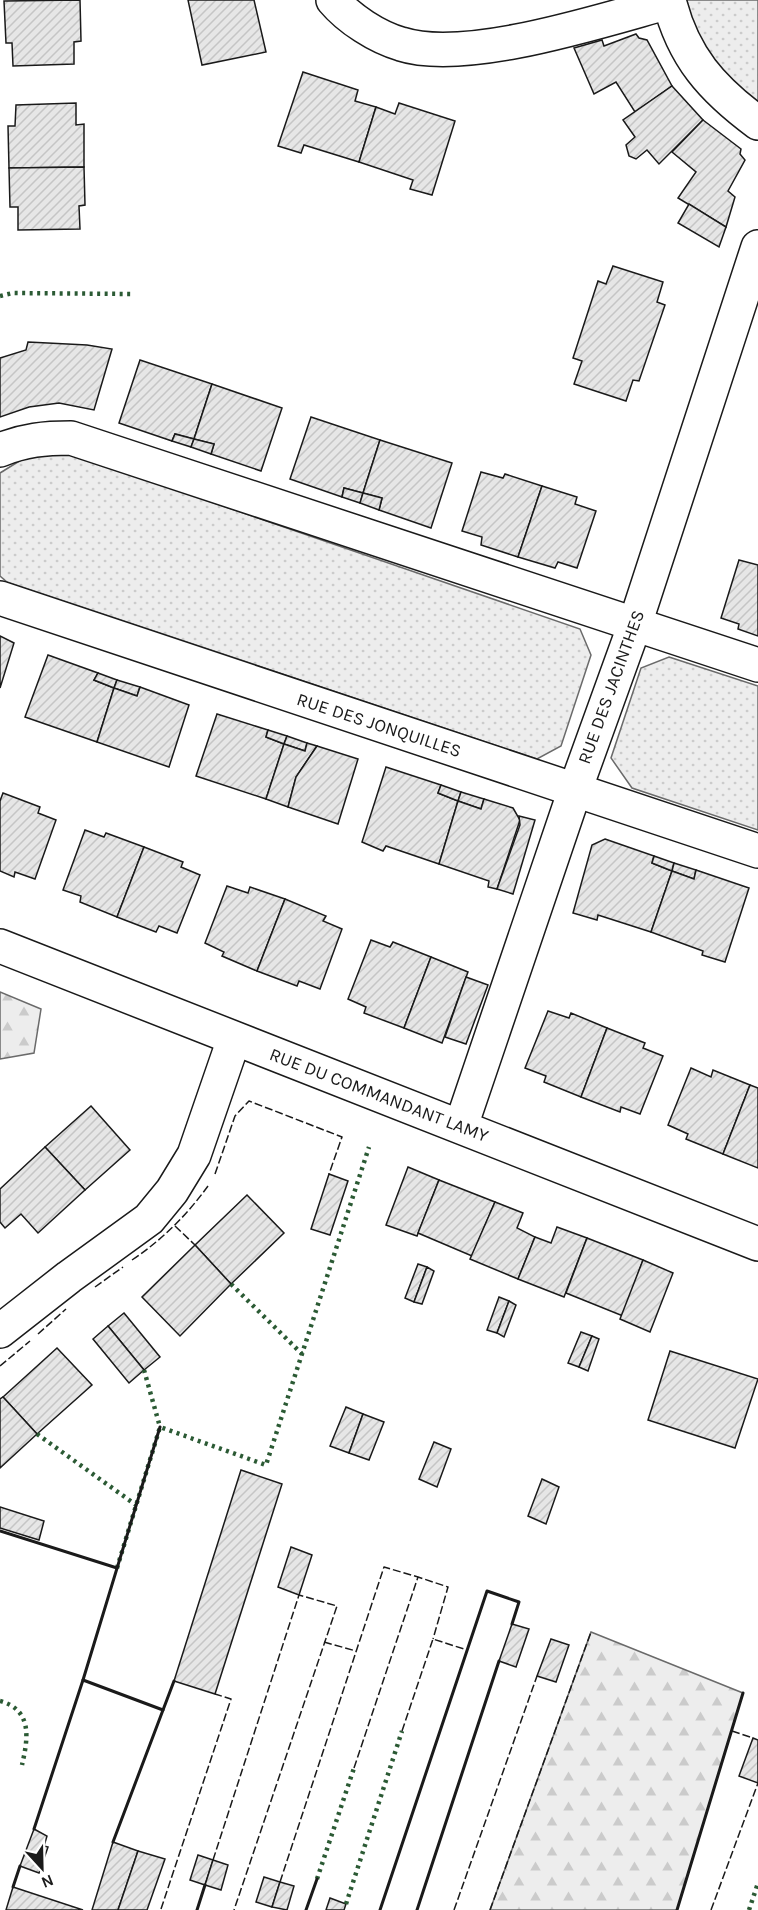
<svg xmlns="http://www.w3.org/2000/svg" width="758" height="1910" viewBox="0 0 758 1910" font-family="Karla,sans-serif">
  <defs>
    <pattern id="grass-dots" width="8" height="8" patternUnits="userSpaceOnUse" patternTransform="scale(1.5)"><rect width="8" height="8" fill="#ededed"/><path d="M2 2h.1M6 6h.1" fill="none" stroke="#cbcbcb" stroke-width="1.8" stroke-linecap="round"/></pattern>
    <pattern id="forest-firs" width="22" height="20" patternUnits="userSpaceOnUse" patternTransform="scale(1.5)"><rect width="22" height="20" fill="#ededed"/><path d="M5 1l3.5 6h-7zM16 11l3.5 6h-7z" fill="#cbcbcb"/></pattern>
    <pattern id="building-hatch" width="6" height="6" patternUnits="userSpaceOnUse" patternTransform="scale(1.5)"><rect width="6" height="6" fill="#e6e6e6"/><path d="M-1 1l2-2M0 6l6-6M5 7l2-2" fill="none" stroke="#c5c5c5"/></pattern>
  </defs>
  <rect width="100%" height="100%" fill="#fff"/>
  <g fill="url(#grass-dots)" stroke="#6a6a6a" stroke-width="1.5">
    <polygon points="685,0 758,0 758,103 713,65 694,26"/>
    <polygon points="42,454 72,454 580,629 591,655 561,746 537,759 7,582 0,576 0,473 21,460"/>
    <polygon points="669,657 758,686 758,830 632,788 611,758 641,668"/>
  </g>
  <g fill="url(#forest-firs)" stroke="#6a6a6a" stroke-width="1.5">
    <polygon points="0,992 41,1009 34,1053 0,1059"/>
    <polygon points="591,1632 743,1693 677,1910 490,1910"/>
  </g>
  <g fill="url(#building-hatch)" stroke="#1a1a1a" stroke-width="1.5">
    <polygon points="80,0 81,41 74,42 74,64 13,66 12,43 6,43 4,1"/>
    <polygon points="188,0 254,0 266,52 202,65"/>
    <polygon points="636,34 639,38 647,40 672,86 635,112 616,82 594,94 574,48 602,40 604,46"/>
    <polygon points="303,72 358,90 355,101 376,107 359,162 304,145 301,153 278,146"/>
    <polygon points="672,86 703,120 659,164 647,150 636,159 629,156 626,145 635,137 623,120"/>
    <polygon points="76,103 76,125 84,124 84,167 9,168 8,126 15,126 16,105"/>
    <polygon points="399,103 455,121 432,195 410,189 413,180 359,162 376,107 395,114"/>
    <polygon points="703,120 741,149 740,154 745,160 728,191 735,197 726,227 678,198 696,172 672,152"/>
    <polygon points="84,167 85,205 79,206 80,229 18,230 18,207 10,207 9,168"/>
    <polygon points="689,204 726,227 719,247 678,223"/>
    <polygon points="613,266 663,282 657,302 665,305 639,381 633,380 626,401 574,384 582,361 573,358 598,281 606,284"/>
    <polygon points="28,342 87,345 112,349 94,410 59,403 29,407 0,417 0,358 26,350"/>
    <polygon points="140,360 212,384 194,439 175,434 172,441 119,423"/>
    <polygon points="212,384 282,408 261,471 211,454 214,444 194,439"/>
    <polygon points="311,417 380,440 363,493 344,488 342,497 290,479"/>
    <polygon points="175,434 194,439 191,447 172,441"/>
    <polygon points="194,439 214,444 211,454 191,447"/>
    <polygon points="380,440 452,463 431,528 379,510 382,498 363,493"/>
    <polygon points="481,472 503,478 505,474 542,486 518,557 481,545 482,537 462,531"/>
    <polygon points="542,486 577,497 575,504 596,511 577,568 558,562 555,568 518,557"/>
    <polygon points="344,488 363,493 360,503 342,497"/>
    <polygon points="363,493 382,498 379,510 360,503"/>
    <polygon points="739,560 758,565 758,636 738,629 739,624 721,618"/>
    <polygon points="0,636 14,643 0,688"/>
    <polygon points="48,655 98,673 94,680 114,688 97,742 25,717"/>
    <polygon points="98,673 117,680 114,688 94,680"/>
    <polygon points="117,680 140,687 137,696 114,688"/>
    <polygon points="140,687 189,705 169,767 97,742 114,688 137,696"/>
    <polygon points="217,714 268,730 266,737 284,744 266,799 196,776"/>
    <polygon points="268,730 287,736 284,744 266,737"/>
    <polygon points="287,736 307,743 305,751 284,744"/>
    <polygon points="307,743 317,746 296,777 288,807 266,799 284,744 305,751"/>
    <polygon points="317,746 358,759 338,824 288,807 296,777"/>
    <polygon points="386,767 441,785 438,793 458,801 439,864 386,846 383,851 362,842"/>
    <polygon points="441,785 461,792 458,801 438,793"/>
    <polygon points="461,792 484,799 481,809 458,801"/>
    <polygon points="3,793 40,807 38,813 56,820 35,879 15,872 14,877 0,871 0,801"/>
    <polygon points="484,799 513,808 520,820 497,889 488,887 489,881 439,864 458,801 481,809"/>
    <polygon points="519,816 535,820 513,894 497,889 520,825"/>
    <polygon points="85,830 104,837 106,833 144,847 117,917 80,902 81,896 63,890"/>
    <polygon points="605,839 654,856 652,863 672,871 651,932 598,915 597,920 573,913 592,845"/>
    <polygon points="144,847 183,862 181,867 200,875 177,933 159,926 156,932 117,917"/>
    <polygon points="654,856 674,863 672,871 652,863"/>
    <polygon points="674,863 696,870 694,879 672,871"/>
    <polygon points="696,870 749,888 725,962 702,955 703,951 651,932 672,871 694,879"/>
    <polygon points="227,886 248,893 250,887 285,899 257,971 222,956 224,952 205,943"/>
    <polygon points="285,899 326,916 323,921 342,929 320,989 299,981 297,986 257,971"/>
    <polygon points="371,940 390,947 393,942 431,957 404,1028 364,1013 366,1007 348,999"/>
    <polygon points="431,957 468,972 442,1043 404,1028"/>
    <polygon points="466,977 488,985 466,1044 445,1037"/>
    <polygon points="548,1011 569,1018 571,1013 607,1028 581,1097 544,1082 546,1076 525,1068"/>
    <polygon points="607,1028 645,1043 643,1048 663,1056 640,1114 621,1107 620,1112 581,1097"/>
    <polygon points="691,1068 711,1077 713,1070 750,1085 723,1154 686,1139 688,1134 668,1125"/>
    <polygon points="750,1085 758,1088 758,1168 723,1154"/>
    <polygon points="91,1106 130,1150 85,1190 45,1147"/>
    <polygon points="45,1147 85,1190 38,1233 21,1214 5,1228 0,1222 0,1189"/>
    <polygon points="408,1167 439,1180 417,1236 386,1225"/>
    <polygon points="329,1174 348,1181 330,1235 311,1229"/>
    <polygon points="439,1180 495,1202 472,1256 418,1233"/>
    <polygon points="247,1195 284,1233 231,1284 195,1245"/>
    <polygon points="495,1202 523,1213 517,1228 535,1237 518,1279 470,1259"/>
    <polygon points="557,1227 587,1238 564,1297 518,1279 535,1237 551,1243"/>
    <polygon points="587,1238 643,1260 623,1316 566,1293"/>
    <polygon points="195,1245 231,1284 180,1336 142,1297"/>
    <polygon points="643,1260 673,1273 650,1332 620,1319"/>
    <polygon points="418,1264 427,1267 414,1302 405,1298"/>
    <polygon points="427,1267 434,1271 422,1304 414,1302"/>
    <polygon points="499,1297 509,1301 497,1333 487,1330"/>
    <polygon points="509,1301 516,1305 504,1337 497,1333"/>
    <polygon points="124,1313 160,1357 144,1370 108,1326"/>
    <polygon points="108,1326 144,1370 129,1383 93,1339"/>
    <polygon points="581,1332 592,1336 579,1367 568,1363"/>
    <polygon points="592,1336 599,1339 588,1371 579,1367"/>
    <polygon points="57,1348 92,1385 37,1434 3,1397"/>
    <polygon points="670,1351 758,1379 735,1448 648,1420"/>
    <polygon points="3,1397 37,1434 0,1468 0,1399"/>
    <polygon points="346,1407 363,1414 349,1453 330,1446"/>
    <polygon points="363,1414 384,1422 369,1460 349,1453"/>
    <polygon points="434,1442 451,1449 437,1487 419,1479"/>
    <polygon points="241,1470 282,1484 215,1694 174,1681"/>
    <polygon points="542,1479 559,1487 546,1524 528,1516"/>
    <polygon points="0,1507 44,1521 39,1540 0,1528"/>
    <polygon points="291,1547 312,1555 299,1595 278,1587"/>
    <polygon points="512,1624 529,1629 516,1667 499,1661"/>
    <polygon points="551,1639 569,1645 556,1682 537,1676"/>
    <polygon points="753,1738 758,1740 758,1783 739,1776"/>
    <polygon points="34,1829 47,1836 44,1846 48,1847 39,1873 20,1866"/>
    <polygon points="113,1842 138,1851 118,1910 92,1910"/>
    <polygon points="138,1851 165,1859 147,1910 118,1910"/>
    <polygon points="198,1855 213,1860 205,1885 190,1880"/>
    <polygon points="213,1860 228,1865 221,1890 205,1885"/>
    <polygon points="264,1877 280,1882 272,1907 256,1902"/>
    <polygon points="280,1882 294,1886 287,1910 272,1907"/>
    <polygon points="13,1887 83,1910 6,1910"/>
    <polygon points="330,1898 346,1904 344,1910 326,1910"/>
  </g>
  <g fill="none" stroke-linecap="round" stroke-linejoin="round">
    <defs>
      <g id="minor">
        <path d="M333,0C349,19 377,37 401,44C466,65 603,20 669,2"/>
        <path d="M669,0C683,57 712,89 758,123"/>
        <path d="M0,450C24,440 45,438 71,438L758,665"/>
        <polyline points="0,598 758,851"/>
        <polyline points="0,946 758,1244"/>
        <polyline points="461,1126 575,790 635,624 758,247"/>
        <polyline points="0,1331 69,1277 149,1219 172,1191 194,1155 234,1039"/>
      </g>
    </defs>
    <use href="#minor" stroke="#1a1a1a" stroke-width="36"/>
    <use href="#minor" stroke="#fff" stroke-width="33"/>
    <g stroke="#2b5a34" stroke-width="4.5" stroke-dasharray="3 4.5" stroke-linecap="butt">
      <polyline points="0,296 13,293 133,294"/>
      <polyline points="231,1284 302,1354"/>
      <polyline points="144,1370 160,1427"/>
      <polyline points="37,1434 136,1505"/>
      <polyline points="117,1568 160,1427 266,1465 369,1147"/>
      <path d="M0,1701C33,1710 28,1739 22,1765"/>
      <polyline points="317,1879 354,1768"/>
      <polyline points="346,1904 402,1731"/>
      <polyline points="749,1910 758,1883"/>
    </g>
    <g stroke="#1a1a1a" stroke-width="1.5" stroke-dasharray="8 3" stroke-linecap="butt">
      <polyline points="215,1174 235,1116 249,1101 342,1137 329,1174"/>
      <polyline points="175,1226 195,1245"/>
      <path d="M132,1260C163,1239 186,1216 208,1186"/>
      <polyline points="95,1287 123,1267"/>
      <polyline points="38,1334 66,1309"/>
      <polyline points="0,1366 30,1341"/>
      <polyline points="324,1642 356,1651"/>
      <polyline points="402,1731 433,1639 467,1650"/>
      <polyline points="732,1731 753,1738"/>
      <polyline points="354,1768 418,1577 448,1587 433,1639"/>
      <polyline points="213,1860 299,1595 337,1606 234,1910"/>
      <polyline points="280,1882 384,1567 418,1577"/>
      <polyline points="161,1909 231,1699 215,1694"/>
      <polyline points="454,1910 537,1676"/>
      <polyline points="490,1910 591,1632"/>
      <polyline points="711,1910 758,1783"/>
    </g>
    <g stroke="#1a1a1a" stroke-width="3">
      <polyline points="0,1531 117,1568"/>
      <polyline points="83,1680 160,1427"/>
      <polyline points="34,1829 83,1680 163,1710"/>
      <polyline points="113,1842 174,1681"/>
      <polyline points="13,1887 20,1866"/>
      <polyline points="197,1910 205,1885"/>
      <polyline points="306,1910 317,1879"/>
      <polyline points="380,1910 487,1591 519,1602 512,1624"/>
      <polyline points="417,1910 499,1661"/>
      <polyline points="677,1910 743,1693"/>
    </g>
  </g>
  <g text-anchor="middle" stroke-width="4.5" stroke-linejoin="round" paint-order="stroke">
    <g font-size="18" fill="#1a1a1a" stroke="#fff">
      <text transform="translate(611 687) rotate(-70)" y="6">RUE DES JACINTHES</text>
      <text transform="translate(379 725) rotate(18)" y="6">RUE DES JONQUILLES</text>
      <text transform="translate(379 1095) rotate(21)" y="6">RUE DU COMMANDANT LAMY</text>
    </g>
  </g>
  <g transform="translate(42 1868) rotate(158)" stroke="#ffffff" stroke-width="4.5" paint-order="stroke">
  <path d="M0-4.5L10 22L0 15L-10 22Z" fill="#1a1a1a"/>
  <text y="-9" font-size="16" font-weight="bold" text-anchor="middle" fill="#1a1a1a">N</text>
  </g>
</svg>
